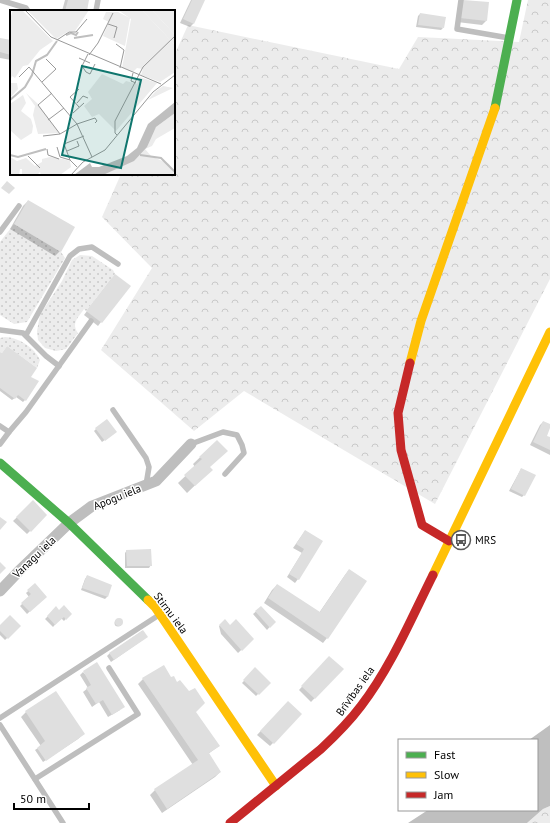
<svg xmlns="http://www.w3.org/2000/svg" width="550" height="823" viewBox="0 0 550 823" font-family="'PT Sans',sans-serif">
  <defs>
    <pattern id="grass-dots" width="8" height="8" patternUnits="userSpaceOnUse"><rect width="8" height="8" fill="#ececec"/><path d="M2 2h.1M6 6h.1" fill="none" stroke="#c9c9c9" stroke-width="1.8" stroke-linecap="round"/></pattern>
    <pattern id="forest-crowns" width="20" height="18" patternUnits="userSpaceOnUse"><rect width="20" height="18" fill="#ececec"/><path d="M2 6a3 3 0 1 1 6 0M12 15a3 3 0 1 1 6 0" fill="none" stroke="#c9c9c9"/></pattern>
  </defs>
  <rect width="100%" height="100%" fill="#fff"/>
  <g fill="url(#grass-dots)">
    <polygon points="14,224 61,252 65,258 27,322 14,324 0,315 0,242"/>
    <path d="M80,255L92,256L113,270L115,274L86,311L84,309C78,318 71,323 78,333L66,349L56,351L45,348L38,340L37,331L40,315L62,281L72,260Z"/>
    <path d="M5,337C18,337 35,348 40,360L37,368L7,346L2,353L0,352V338Z"/>
  </g>
  <g fill="url(#forest-crowns)">
    <polygon points="528,0 550,0 550,279 435,504 244,391 194,431 101,350 152,268 102,217 121,174 174,174 174,56 188,25 399,69 418,37 519,42"/>
    <polygon points="550,806 550,823 527,823 543,809"/>
  </g>
  <polygon fill="#bfbfbf" points="550,725 550,806 543,809 527,823 408,823 428,810 537,810 537,740 529,740"/>
  <g fill="#0003">
    <polygon points="65,0 88,0 86,11 62,11"/>
    <polygon points="191,0 204,0 193,24 190,27 180,23"/>
    <polygon points="488,3 486,21 482,25 457,22 460,4"/>
    <polygon points="420,14 443,28 441,30 416,27 418,16"/>
    <polygon points="0,39 11,41 11,60 0,58"/>
    <polygon points="28,201 60,251 55,256 10,229 23,206"/>
    <polygon points="112,278 101,322 98,326 84,315"/>
    <polygon points="0,353 30,377 25,400 23,402 16,397 12,400 0,391"/>
    <polygon points="543,422 550,425 545,436 550,438 550,455 530,445 540,425"/>
    <polygon points="96,429 113,434 102,442 94,431"/>
    <polygon points="217,441 209,467 211,470 187,493 178,483 195,467 193,464"/>
    <polygon points="521,469 524,495 522,497 509,491"/>
    <polygon points="33,502 46,515 27,534 13,521"/>
    <polygon points="305,531 321,541 298,579 295,583 287,577 302,553 293,548"/>
    <polygon points="127,550 151,565 149,568 125,568 125,553"/>
    <polygon points="349,570 327,638 323,643 264,603 272,590 277,585 319,613 345,575"/>
    <polygon points="87,576 111,586 107,597 105,599 81,590 85,579"/>
    <polygon points="35,585 45,597 27,614 20,606 29,597 26,593"/>
    <polygon points="261,607 274,622 267,630 253,614"/>
    <polygon points="56,608 59,611 70,614 64,621 61,618 53,627 45,619"/>
    <circle cx="118" cy="623" r="3.5"/>
    <polygon points="223,623 253,639 238,653 221,634 219,626"/>
    <polygon points="0,626 20,626 5,640 0,635"/>
    <polygon points="142,631 144,639 111,662 107,656 109,654"/>
    <polygon points="329,657 342,669 311,702 299,690"/>
    <polygon points="255,669 269,683 256,696 242,683"/>
    <polygon points="83,672 120,710 108,717 99,702 92,707 83,692 88,688 80,675"/>
    <polygon points="171,678 189,693 195,712 219,746 208,754 220,772 215,777 162,813 150,795 155,790 193,765 138,684 143,679"/>
    <polygon points="288,702 301,714 270,746 257,735"/>
    <polygon points="26,712 83,734 78,739 43,762 35,750 41,746 21,717"/>
  </g>
  <g fill="#dfdfdf">
    <polygon points="68,0 89,0 87,11 65,11"/>
    <polygon points="192,0 205,0 194,24 183,19"/>
    <polygon points="463,0 489,2 487,21 460,18"/>
    <polygon points="420,13 446,17 444,28 418,25"/>
    <polygon points="0,38 11,40 11,55 0,52"/>
    <polygon points="7,181 15,188 9,194 1,188"/>
    <polygon points="28,200 75,227 61,252 14,224"/>
    <polygon points="115,274 131,286 102,323 86,311"/>
    <polygon points="7,346 37,368 31,377 39,381 26,401 18,395 15,399 0,388 0,352 2,353"/>
    <polygon points="107,419 117,432 105,441 95,428"/>
    <polygon points="543,421 550,424 550,428 547,436 550,437 550,450 533,442"/>
    <polygon points="217,440 228,451 210,467 213,470 195,486 184,475 202,459 199,457"/>
    <polygon points="521,468 536,475 525,496 511,489"/>
    <polygon points="33,500 47,515 31,532 16,517"/>
    <polygon points="0,517 7,522 0,530"/>
    <polygon points="305,530 323,541 299,580 289,574 304,549 296,544"/>
    <polygon points="151,549 152,566 127,566 126,550"/>
    <polygon points="0,562 6,568 0,574"/>
    <polygon points="349,569 367,581 328,639 268,598 277,584 320,612"/>
    <polygon points="87,575 112,585 108,597 82,588"/>
    <polygon points="35,583 47,597 30,612 21,603 31,594 27,590"/>
    <polygon points="64,605 72,614 66,620 64,617 55,625 47,616 56,606 59,610"/>
    <polygon points="261,606 276,622 270,628 255,611"/>
    <polygon points="10,615 21,626 8,639 0,631 0,625"/>
    <circle cx="119" cy="622" r="4"/>
    <polygon points="225,619 230,625 236,619 254,639 242,651 219,625"/>
    <polygon points="143,630 148,637 114,660 109,653"/>
    <polygon points="329,656 344,669 315,699 301,686"/>
    <polygon points="97,662 125,707 112,715 103,700 96,704 86,688 91,685 83,671"/>
    <polygon points="164,665 171,677 174,676 177,682 180,680 189,691 195,688 205,703 196,712 220,746 209,753 221,772 167,809 154,789 198,760 142,678"/>
    <polygon points="255,667 271,683 259,695 243,680"/>
    <polygon points="56,691 85,734 46,761 37,748 45,741 25,711"/>
    <polygon points="288,701 302,714 274,744 260,731"/>
  </g>
  <g fill="none" stroke-linecap="round" stroke-linejoin="round">
    <g stroke="#bebebe" stroke-width="5.5">
      <polyline points="0,0 26,8 28,11"/>
      <polyline points="461,0 457,29 509,38"/>
      <polyline points="96,11 98,0"/>
      <polyline points="0,232 19,206"/>
      <polyline points="0,330 23,333 46,356 59,366"/>
      <polyline points="26,335 70,256 79,249 92,247 118,264"/>
      <polyline points="113,410 146,458 149,467 146,485"/>
      <polyline points="0,426 9,432 0,444"/>
      <polyline points="9,432 26,412 91,321"/>
      <polyline points="191,444 223,432 237,435 242,445 244,453 225,474"/>
      <polyline points="0,718 159,615"/>
      <polyline points="0,725 63,823"/>
      <polyline points="35,779 138,714 109,668"/>
    </g>
    <polyline stroke="#bebebe" stroke-width="11" points="0,591 19,571 69,523 92,506 156,481 191,444"/>
    <g stroke="#4caf50" stroke-width="9">
      <polyline points="495,108 517,0"/>
      <polyline points="0,463 69,523 148,600"/>
    </g>
    <g stroke="#ffc107" stroke-width="9">
      <polyline points="410,363 421,321 495,108"/>
      <polyline points="433,575 550,332"/>
      <polyline points="148,600 155,607 276,786"/>
    </g>
    <g stroke="#c62828" stroke-width="9">
      <polyline points="410,363 398,413 401,450 422,525 449,541"/>
      <path d="M230,823L321,749C336,735 349,722 361,706C391,667 411,619 433,575"/>
    </g>
  </g>
  <defs>
    <symbol id="bus-ring" viewBox="-11 -11 22 22"><circle r="9.5" fill="#fff" stroke="#595959" stroke-width="1.5"/><path d="M-5-6H5V4H4V6H2V4H-2V6H-4V4H-5ZM-3.5-4V0h7V-4ZM-3.5 1.2v1.5H-2V1.2ZM2 1.2v1.5H3.5V1.2Z" fill="#595959"/></symbol>
  </defs>
  <g fill-rule="evenodd">
    <use href="#bus-ring" x="450" y="529" width="22" height="22"/>
  </g>
  <g text-anchor="middle" stroke-width="3" stroke-linejoin="round" paint-order="stroke">
    <g font-size="11" fill="#000" stroke="#fff">
      <text transform="translate(117 497) rotate(-22)" y="4">Apogu iela</text>
      <text transform="translate(34 557) rotate(-44)" y="4">Vanagu iela</text>
      <text transform="translate(171 613) rotate(53)" y="4">Stirnu iela</text>
      <text transform="translate(355 691) rotate(-55)" y="4">Brīvības iela</text>
    </g>
    <g font-size="11" fill="#000" stroke="#fff" text-anchor="start">
      <text x="475" y="544">MRS</text>
    </g>
  </g>
  <g transform="translate(10 10)">
    <rect width="165" height="165" fill="#fff"/>
    <path d="M132,0H142L165,25V35ZM96,2H108L120,8L115,36L93,26L99,12L93,9Z" fill="#ececec"/>
    <path d="M3,0H12L43,31L30,40L18,55L13,56L5,68L2,66L0,71V9ZM17,0H79L65,21H59L46,29ZM132,0L165,35V62L150,72L131,65L133,59L127,58L123,62L112,58L121,9L108,0ZM142,0H165V25ZM92,64L113,74L116,71L127,74L130,67L147,73L106,121L89,104L82,107L74,96L82,89L78,82ZM0,73H7L8,79L0,88ZM153,76L163,78L138,90L146,81ZM16,83L28,94L49,123L28,124L23,105L25,96ZM13,85L16,93L11,101L21,109L23,116L22,123L11,130L0,120V94ZM165,103V118L146,129L142,136L135,139L141,146L159,154L165,165H93L130,145L146,117ZM0,147L7,151L16,148L25,156L32,152V149L40,147L53,149L60,151L61,157L50,165H31L30,162L27,165H12V159H10L9,165H1Z" fill="#ececec"/>
    <path d="M132,146L145,157L134,165H100L120,157Z" fill="#ececec"/>
    <path d="M165,92V103L146,117L137,137L124,151L93,165H64L80,153L82,157H89L117,146L127,138L138,114Z" fill="#bfbfbf"/>
    <path fill="none" stroke="#bfbfbf" stroke-width="2" d="M56,25L61,23L66,25L68,22M64,28L83,25M0,90L15,77L22,65L26,51L37,45L47,31M0,145L8,147L36,139M130,145L151,148L165,162"/>
    <path fill="none" stroke="#999" stroke-width="1" d="M15,0L41,27L151,74M98,14L107,17L104,28M47,30L59,22H66L77,9M106,34L114,40L110,58M78,44L72,56L76,62L80,64L85,54M79,45L88,33L103,3M69,48L80,53M123,63L121,71L126,73M9,67L19,57L67,114L82,147M32,72L46,59L36,49M69,79L60,87L69,97M42,83L28,95L50,124M67,93L73,86L78,88M63,103L74,93M38,110L54,98M107,125L105,123V111L133,57L165,26M33,126L50,124L67,114L85,108L87,111L85,113M47,137L50,147L60,150L67,157M37,139L38,145L49,149M57,141L69,136L67,131M18,146L30,158M60,150L54,134L74,126M61,165L73,152L95,140L143,82L165,65"/>
    <path fill="#0f766e" fill-opacity="0.15" stroke="#0f766e" stroke-width="2" d="M72,56L131,70L111,158L52,145Z"/>
    <rect width="165" height="165" fill="none" stroke="#000" stroke-width="2"/>
  </g>
  <rect x="398" y="739" width="140" height="72" fill="#ffffff" stroke="#999999"/>
  <rect x="406" y="752" width="20" height="6" fill="#4caf50" stroke="#999999"/>
  <text x="434" y="759" font-size="12" fill="#000000">Fast</text>
  <rect x="406" y="772" width="20" height="6" fill="#ffc107" stroke="#999999"/>
  <text x="434" y="779" font-size="12" fill="#000000">Slow</text>
  <rect x="406" y="792" width="20" height="6" fill="#c62828" stroke="#999999"/>
  <text x="434" y="799" font-size="12" fill="#000000">Jam</text>
  <path d="M14 803v6h75v-6" fill="none" stroke="#000000" stroke-width="2"/>
  <text x="20" y="803" font-size="12" fill="#000000" stroke="#ffffff" stroke-width="3" paint-order="stroke">50 m</text>
</svg>
